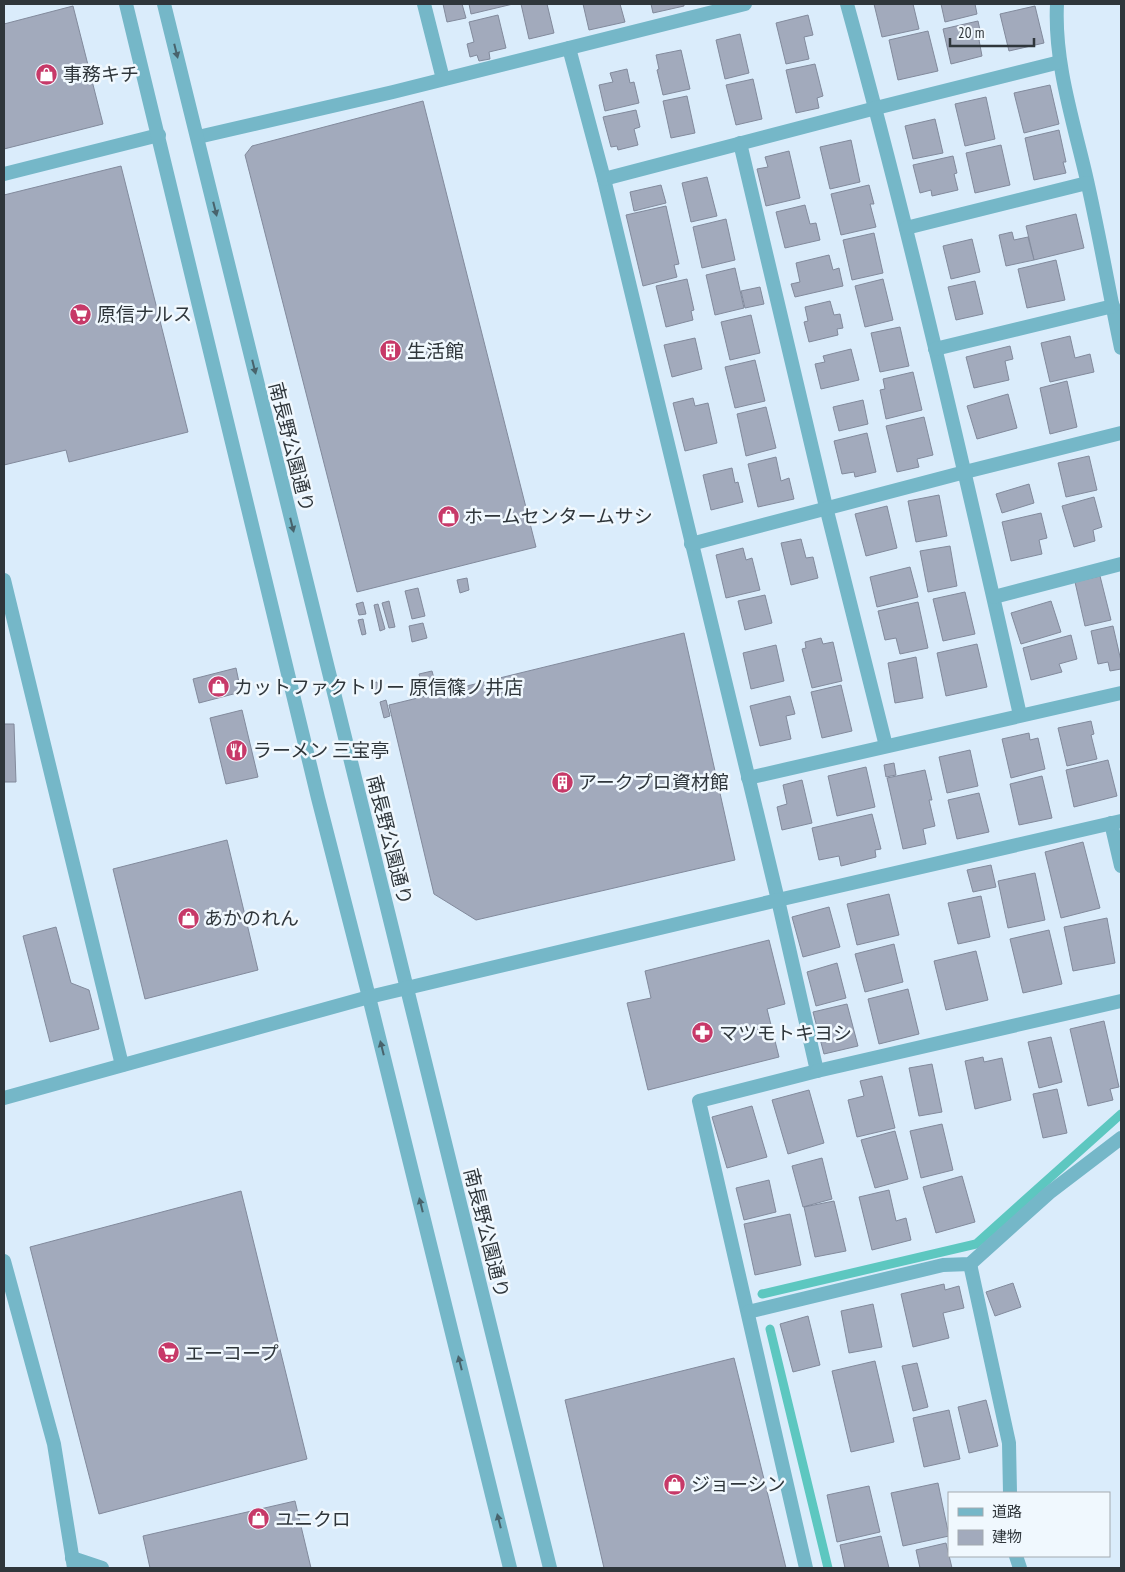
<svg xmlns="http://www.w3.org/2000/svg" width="1125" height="1572" viewBox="0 0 1125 1572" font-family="'PT Sans Narrow','Noto Sans JP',sans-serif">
  <rect width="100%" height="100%" fill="#daecfb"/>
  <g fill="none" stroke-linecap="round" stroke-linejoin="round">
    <g stroke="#5dc7c0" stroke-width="9">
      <polyline points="762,1294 976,1244 1121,1114"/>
      <polyline points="770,1329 828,1568"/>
    </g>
  </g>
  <g fill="#a2aabc" stroke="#828a9c">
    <polygon points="443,4 462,4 466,18 447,22"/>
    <polygon points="469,4 513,4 471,14"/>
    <polygon points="521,4 547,4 554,33 529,39"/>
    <polygon points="583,4 620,4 625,22 589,30"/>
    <polygon points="651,4 684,4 684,6 653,13"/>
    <polygon points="874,4 913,4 919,29 882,37"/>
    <polygon points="941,4 975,4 977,14 945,22"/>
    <polygon points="73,6 103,124 4,149 4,24"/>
    <polygon points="1035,6 1044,43 1009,51 1000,14"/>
    <polygon points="498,15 506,48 489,52 490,59 479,61 477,55 470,57 467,44 474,42 469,22"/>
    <polygon points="808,15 813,35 804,37 809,59 786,64 776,23"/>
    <polygon points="978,21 982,39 979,40 982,56 951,64 943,29"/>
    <polygon points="928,31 938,71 898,80 889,40"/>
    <polygon points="740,34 749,73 725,79 716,40"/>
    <polygon points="681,50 690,89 663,95 657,70 659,69 656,55"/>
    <polygon points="815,64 823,96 817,98 819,108 796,113 786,70"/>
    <polygon points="627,69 630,83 634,82 639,103 605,111 599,85 613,82 610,73"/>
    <polygon points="753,79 762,119 736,125 726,85"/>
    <polygon points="1050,85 1059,124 1024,133 1014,93"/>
    <polygon points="687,96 695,133 671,138 663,101"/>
    <polygon points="986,97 995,139 965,146 955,104"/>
    <polygon points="423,101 536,547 357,592 245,155 252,146"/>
    <polygon points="636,110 640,127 634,129 638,145 618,150 617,146 611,147 603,117"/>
    <polygon points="935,119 943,153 913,159 905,126"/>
    <polygon points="1059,130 1066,162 1063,162 1066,173 1034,180 1025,138"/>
    <polygon points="851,140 860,182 830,189 820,147"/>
    <polygon points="1001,145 1010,185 975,193 966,153"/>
    <polygon points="789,151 800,198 766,206 757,169 768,167 765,157"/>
    <polygon points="953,156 957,173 954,174 958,190 932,196 931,190 920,193 913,165"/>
    <polygon points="121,166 188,432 69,462 66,450 4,465 4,195"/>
    <polygon points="707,177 717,216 691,222 682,183"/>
    <polygon points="661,185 666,203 634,211 630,192"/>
    <polygon points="869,185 874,204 870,204 876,227 841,235 831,194"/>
    <polygon points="805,205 810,224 816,223 820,240 785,248 776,212"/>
    <polygon points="666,206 679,264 674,265 677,277 643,286 626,215"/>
    <polygon points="1076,214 1084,248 1034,260 1026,226"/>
    <polygon points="726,219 735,260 702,268 693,227"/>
    <polygon points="1012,232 1014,240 1028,237 1034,260 1006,266 999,235"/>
    <polygon points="874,233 883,273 852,280 843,240"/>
    <polygon points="972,239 980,272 951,279 943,246"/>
    <polygon points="829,255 833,270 839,268 843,286 795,297 791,284 800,282 796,263"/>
    <polygon points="1056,260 1065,300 1027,308 1018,269"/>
    <polygon points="735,268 744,308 715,315 706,275"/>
    <polygon points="687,279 694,310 691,311 693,320 666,327 656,286"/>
    <polygon points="883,279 893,320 865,327 855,286"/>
    <polygon points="975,281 983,314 956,320 948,287"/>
    <polygon points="760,287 764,304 745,308 741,291"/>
    <polygon points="830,301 834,315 840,314 843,328 837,329 838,335 809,342 804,322 808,321 805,307"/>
    <polygon points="751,315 760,353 730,360 721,322"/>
    <polygon points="900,327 909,366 880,372 871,333"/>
    <polygon points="1070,336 1075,358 1090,354 1094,372 1050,382 1041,343"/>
    <polygon points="695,338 702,369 672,377 664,345"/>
    <polygon points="1010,346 1013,359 1005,361 1009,380 974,388 966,357"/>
    <polygon points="851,349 859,380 821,389 815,364 825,362 823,356"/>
    <polygon points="755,360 765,401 735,408 725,367"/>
    <polygon points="913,372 922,410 886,419 880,390 885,389 883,379"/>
    <polygon points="1067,381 1077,427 1050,434 1040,388"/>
    <polygon points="1008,394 1017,428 977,439 967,406"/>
    <polygon points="693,398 695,406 708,403 717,443 685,451 673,403"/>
    <polygon points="863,400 868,424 839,431 833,407"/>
    <polygon points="766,407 776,448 746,456 737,414"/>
    <polygon points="924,417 933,455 917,459 919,467 897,472 886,426"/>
    <polygon points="867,433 876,472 855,477 854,472 842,474 834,441"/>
    <polygon points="1089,456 1097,490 1066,497 1058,463"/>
    <polygon points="776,457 781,481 789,478 794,499 758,507 748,464"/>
    <polygon points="732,468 735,483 738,482 743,502 711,510 703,475"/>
    <polygon points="1029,484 1034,503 1002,513 996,494"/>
    <polygon points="939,495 947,536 916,542 908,501"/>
    <polygon points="1094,497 1102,527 1093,530 1095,541 1074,547 1062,506"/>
    <polygon points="887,506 897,548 866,556 855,514"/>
    <polygon points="1041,513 1047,538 1039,540 1042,554 1011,561 1002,522"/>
    <polygon points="801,539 806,558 813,557 818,578 791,585 781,543"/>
    <polygon points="950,546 957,586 928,592 920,551"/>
    <polygon points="743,548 746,560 752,558 760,590 726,598 716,555"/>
    <polygon points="910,567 918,597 877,607 870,577"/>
    <polygon points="1100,576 1111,620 1085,626 1075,582"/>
    <polygon points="467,578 469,590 460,593 457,580"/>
    <polygon points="418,588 425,616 412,619 405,591"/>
    <polygon points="965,592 975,634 943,641 933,599"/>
    <polygon points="765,595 772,623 745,630 738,601"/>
    <polygon points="389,601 395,627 389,628 382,603"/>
    <polygon points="1051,601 1061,632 1021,644 1011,613"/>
    <polygon points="363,602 366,614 359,615 356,604"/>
    <polygon points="918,602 928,648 900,654 896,638 885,640 878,611"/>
    <polygon points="378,604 385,629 380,631 374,605"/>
    <polygon points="363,619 366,634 362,635 358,620"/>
    <polygon points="423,623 427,638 412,642 409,626"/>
    <polygon points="1113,626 1121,661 1121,669 1110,671 1108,662 1098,664 1091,631"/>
    <polygon points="684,633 735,860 476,920 434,894 389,705"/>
    <polygon points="1071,635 1077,659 1059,664 1062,672 1031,680 1023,648"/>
    <polygon points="821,638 823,644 833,642 842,681 812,688 802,649 806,648 805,642"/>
    <polygon points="977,644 987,687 946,696 937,653"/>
    <polygon points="776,645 784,681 751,689 743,653"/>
    <polygon points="916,657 923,698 895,703 888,663"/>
    <polygon points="236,668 241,692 199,703 193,679"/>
    <polygon points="432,671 436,686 423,689 419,674"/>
    <polygon points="377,682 381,694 376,695 373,683"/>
    <polygon points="841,685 852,731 822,738 811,692"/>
    <polygon points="790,696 795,714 786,716 791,739 760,746 750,706"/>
    <polygon points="386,700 390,716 384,718 380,702"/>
    <polygon points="242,710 258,777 226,784 210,718"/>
    <polygon points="1091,721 1094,734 1091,735 1097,759 1067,766 1058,728"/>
    <polygon points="4,724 14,724 16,782 4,782"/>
    <polygon points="1029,733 1030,740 1038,738 1045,769 1011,778 1002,739"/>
    <polygon points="970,750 978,786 947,793 939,757"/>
    <polygon points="1108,760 1117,796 1074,807 1066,770"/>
    <polygon points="894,763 896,775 886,777 884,765"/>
    <polygon points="866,767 875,807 837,816 828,776"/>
    <polygon points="925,770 932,800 929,800 935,826 923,829 926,844 903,849 887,778"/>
    <polygon points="1042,776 1052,818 1019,825 1010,784"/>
    <polygon points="802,780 812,823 782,830 777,807 787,804 783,785"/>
    <polygon points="979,793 989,832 957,839 948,800"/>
    <polygon points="872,814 881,849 875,850 876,857 841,866 839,856 819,860 812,828"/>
    <polygon points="227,840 258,970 145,999 113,869"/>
    <polygon points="1083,842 1100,908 1061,918 1045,852"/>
    <polygon points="991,865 996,887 973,892 967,870"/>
    <polygon points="1035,873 1045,920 1008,928 998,881"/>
    <polygon points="889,894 899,935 857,945 847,904"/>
    <polygon points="981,896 990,937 958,944 948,903"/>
    <polygon points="829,907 840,947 803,957 792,917"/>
    <polygon points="1107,918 1115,963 1073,971 1064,927"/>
    <polygon points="56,927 71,983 89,990 99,1029 50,1042 23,936"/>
    <polygon points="1049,930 1062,984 1023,993 1010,939"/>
    <polygon points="769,940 785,1004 767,1009 779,1057 648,1090 627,1003 651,998 645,971"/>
    <polygon points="894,944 903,982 865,992 855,954"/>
    <polygon points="976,951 988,1000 946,1010 934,961"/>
    <polygon points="837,963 846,998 816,1006 807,972"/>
    <polygon points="908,989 919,1034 879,1044 868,999"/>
    <polygon points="847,1004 858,1046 824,1054 813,1012"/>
    <polygon points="1104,1021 1119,1087 1110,1089 1113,1100 1088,1106 1070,1029"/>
    <polygon points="1051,1037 1062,1082 1039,1088 1028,1042"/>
    <polygon points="983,1057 984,1062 1002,1058 1011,1100 975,1109 965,1061"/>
    <polygon points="932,1064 942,1112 919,1116 909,1068"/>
    <polygon points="882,1076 895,1128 857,1137 848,1100 864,1096 860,1081"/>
    <polygon points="1057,1089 1067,1133 1043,1138 1033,1094"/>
    <polygon points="809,1090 824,1143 788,1154 772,1100"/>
    <polygon points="752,1106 767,1157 727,1168 712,1117"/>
    <polygon points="942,1124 953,1170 921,1178 910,1131"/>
    <polygon points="895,1131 908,1179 875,1188 861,1140"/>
    <polygon points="822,1158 832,1199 803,1207 792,1166"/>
    <polygon points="962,1176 975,1222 936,1233 923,1187"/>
    <polygon points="769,1180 776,1212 744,1220 736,1188"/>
    <polygon points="889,1190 896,1221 906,1218 911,1240 872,1250 859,1197"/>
    <polygon points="241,1191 307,1459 99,1514 30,1247"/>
    <polygon points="834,1201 846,1251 815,1257 804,1207"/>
    <polygon points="790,1214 801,1265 755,1275 744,1224"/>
    <polygon points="1013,1283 1021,1307 995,1316 986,1292"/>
    <polygon points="944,1284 945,1290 959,1286 964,1308 943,1313 949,1338 913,1347 901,1294"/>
    <polygon points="873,1304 882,1347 849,1353 841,1311"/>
    <polygon points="808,1316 820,1365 793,1372 780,1324"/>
    <polygon points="734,1358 786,1568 604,1568 565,1400"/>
    <polygon points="875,1361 894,1442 851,1452 832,1371"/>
    <polygon points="917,1363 928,1407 913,1411 902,1366"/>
    <polygon points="986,1400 998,1446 969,1453 958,1407"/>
    <polygon points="949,1410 960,1459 924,1467 913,1418"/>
    <polygon points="938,1483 949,1536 903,1546 891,1493"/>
    <polygon points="869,1486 880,1532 837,1542 827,1495"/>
    <polygon points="295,1501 311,1568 150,1568 143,1536"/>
    <polygon points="881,1536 889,1568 845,1568 840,1545"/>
    <polygon points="946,1543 952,1568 920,1568 916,1550"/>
  </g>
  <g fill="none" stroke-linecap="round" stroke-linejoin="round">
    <g stroke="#75b7c8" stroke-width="14">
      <polyline points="424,4 443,79"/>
      <path d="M847,4C912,239 966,477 1020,715"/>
      <path d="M1057,4C1054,62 1073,120 1086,176C1099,233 1109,291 1121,348"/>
      <polyline points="569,48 604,179 778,900 817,1071 699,1101 806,1568"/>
      <polyline points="198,137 393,92 745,4"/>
      <polyline points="740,143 826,507 886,746"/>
      <polyline points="4,174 159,135"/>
      <polyline points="604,179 876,108 1060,62"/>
      <polyline points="906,228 1087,183"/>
      <polyline points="935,349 1113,306"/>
      <polyline points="691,544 965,472 1121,433"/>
      <polyline points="4,580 122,1065"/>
      <polyline points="994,597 1121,564"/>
      <polyline points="748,778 1121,693"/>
      <polyline points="1111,823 1121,866"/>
      <polyline points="778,900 1121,821"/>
      <polyline points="817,1071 1121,1001"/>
      <polyline points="970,1264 1009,1443 1010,1493"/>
      <polyline points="748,1312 943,1265 970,1264 1049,1193 1121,1138"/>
      <polyline points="1016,1556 1020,1568"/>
      <polyline points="72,1558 102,1568"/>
    </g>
    <g stroke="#75b7c8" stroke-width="14">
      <polyline points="126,4 318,798 369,997 510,1568"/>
      <polyline points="164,4 550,1568"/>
      <polyline points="4,1098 369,997 778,900"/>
      <polyline points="4,1261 54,1444 74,1568"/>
    </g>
  </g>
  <defs><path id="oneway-solid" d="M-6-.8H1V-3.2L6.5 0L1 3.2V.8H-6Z" transform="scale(1.25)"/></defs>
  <g fill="#48636c">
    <use href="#oneway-solid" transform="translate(176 51) rotate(76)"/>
    <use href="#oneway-solid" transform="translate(215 209) rotate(76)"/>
    <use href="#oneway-solid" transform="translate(254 367) rotate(76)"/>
    <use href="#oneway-solid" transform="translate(292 525) rotate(76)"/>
    <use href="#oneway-solid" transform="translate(382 1048) rotate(-104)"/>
    <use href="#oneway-solid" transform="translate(421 1205) rotate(-104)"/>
    <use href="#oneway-solid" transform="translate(460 1363) rotate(-104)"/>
    <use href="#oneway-solid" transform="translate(499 1521) rotate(-104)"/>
  </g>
  <defs>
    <symbol id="shop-disc" viewBox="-11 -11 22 22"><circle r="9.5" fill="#c73968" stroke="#f0f8fe"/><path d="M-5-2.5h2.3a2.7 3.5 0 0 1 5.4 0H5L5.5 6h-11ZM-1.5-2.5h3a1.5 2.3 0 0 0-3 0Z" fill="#fff"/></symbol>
    <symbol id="supermarket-disc" viewBox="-11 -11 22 22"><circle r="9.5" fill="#c73968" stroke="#f0f8fe"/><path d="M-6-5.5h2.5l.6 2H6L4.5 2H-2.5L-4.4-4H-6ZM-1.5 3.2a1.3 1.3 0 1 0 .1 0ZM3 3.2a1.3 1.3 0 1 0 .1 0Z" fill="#fff"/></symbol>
    <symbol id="building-disc" viewBox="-11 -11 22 22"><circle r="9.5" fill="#c73968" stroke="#f0f8fe"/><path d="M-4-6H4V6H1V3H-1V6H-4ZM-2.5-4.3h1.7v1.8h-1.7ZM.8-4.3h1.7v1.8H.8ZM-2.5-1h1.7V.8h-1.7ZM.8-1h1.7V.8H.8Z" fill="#fff"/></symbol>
    <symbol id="restaurant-disc" viewBox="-11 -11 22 22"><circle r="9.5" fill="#c73968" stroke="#f0f8fe"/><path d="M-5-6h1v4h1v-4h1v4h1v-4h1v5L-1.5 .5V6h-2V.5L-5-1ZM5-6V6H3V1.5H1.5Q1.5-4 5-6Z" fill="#fff"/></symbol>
    <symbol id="pharmacy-disc" viewBox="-11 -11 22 22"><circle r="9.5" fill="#c73968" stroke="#f0f8fe"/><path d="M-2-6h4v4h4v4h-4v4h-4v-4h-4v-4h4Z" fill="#fff"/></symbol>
  </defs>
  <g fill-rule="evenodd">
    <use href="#shop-disc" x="34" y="62" width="25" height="25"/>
    <use href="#supermarket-disc" x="68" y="302" width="25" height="25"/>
    <use href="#building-disc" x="378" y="338" width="25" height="25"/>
    <use href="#shop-disc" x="436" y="504" width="25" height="25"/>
    <use href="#shop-disc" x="206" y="674" width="25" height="25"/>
    <use href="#restaurant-disc" x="224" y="738" width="25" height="25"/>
    <use href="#building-disc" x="550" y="770" width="25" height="25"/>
    <use href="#shop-disc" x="176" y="906" width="25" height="25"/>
    <use href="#pharmacy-disc" x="690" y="1020" width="25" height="25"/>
    <use href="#supermarket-disc" x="156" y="1340" width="25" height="25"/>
    <use href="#shop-disc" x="662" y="1472" width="25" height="25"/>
    <use href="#shop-disc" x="246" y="1506" width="25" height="25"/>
  </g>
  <g text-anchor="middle" stroke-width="5" stroke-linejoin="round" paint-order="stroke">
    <g font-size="19" fill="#2f363b" stroke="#f0f8fe" text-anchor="start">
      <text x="63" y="81">事務キチ</text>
      <text x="97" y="321">原信ナルス</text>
      <text x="407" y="358">生活館</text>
      <text x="464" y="523">ホームセンタームサシ</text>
      <text x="234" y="694">カットファクトリー 原信篠ノ井店</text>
      <text x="253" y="757">ラーメン 三宝亭</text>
      <text x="578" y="789">アークプロ資材館</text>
      <text x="204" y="925">あかのれん</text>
      <text x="719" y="1040">マツモトキヨシ</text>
      <text x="185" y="1360">エーコープ</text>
      <text x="691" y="1491">ジョーシン</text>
      <text x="275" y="1526">ユニクロ</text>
    </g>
    <g font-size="19" fill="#2f363b" stroke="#f0f8fe">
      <text transform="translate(292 447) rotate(76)" y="7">南長野公園通り</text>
      <text transform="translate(390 840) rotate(76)" y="7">南長野公園通り</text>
      <text transform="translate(487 1233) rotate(76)" y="7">南長野公園通り</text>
    </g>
  </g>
  <rect width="1125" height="1572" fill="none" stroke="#2f363b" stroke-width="10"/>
  <rect x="948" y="1492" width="162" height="65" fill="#f0f8fe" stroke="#a3aab0"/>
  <rect x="958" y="1508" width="25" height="8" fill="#75b7c8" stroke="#a3aab0"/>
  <text x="992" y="1517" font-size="15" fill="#2f363b">道路</text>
  <rect x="958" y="1530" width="25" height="15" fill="#a2aabc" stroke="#a3aab0"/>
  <text x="992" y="1542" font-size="15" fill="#2f363b">建物</text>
  <path d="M950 38v8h84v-8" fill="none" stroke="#2f363b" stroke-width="2.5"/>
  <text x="958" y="38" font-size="15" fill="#2f363b" stroke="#f0f8fe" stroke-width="4" paint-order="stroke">20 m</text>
</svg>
